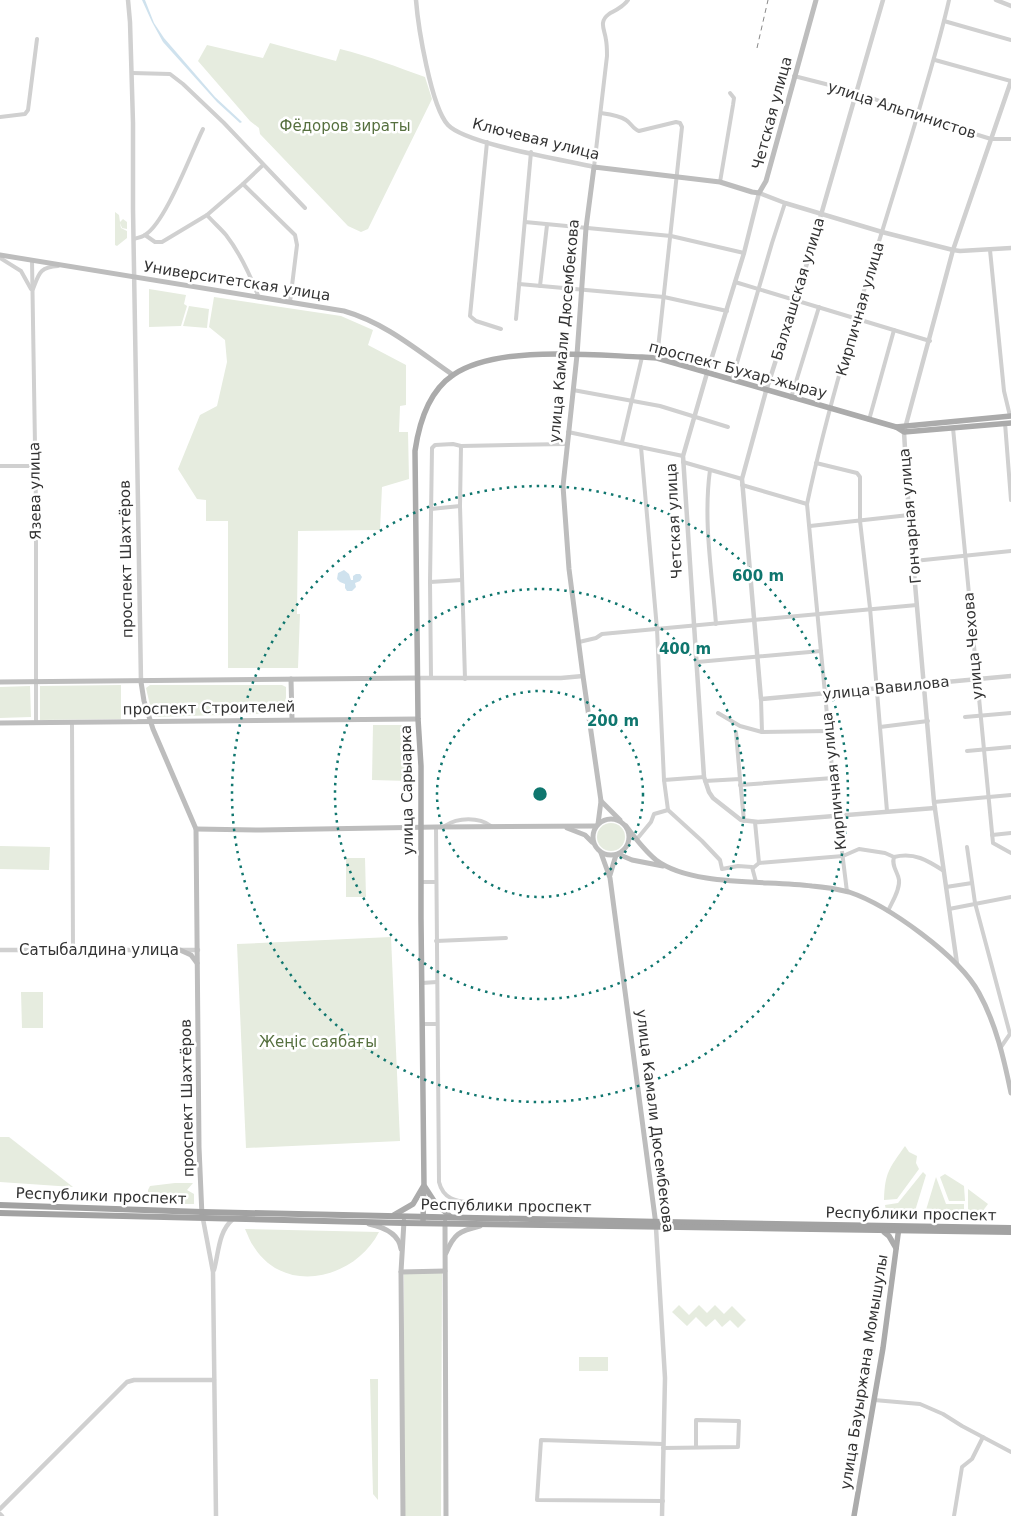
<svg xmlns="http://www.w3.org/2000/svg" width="1011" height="1516" viewBox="0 0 1011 1516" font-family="'DejaVu Sans',sans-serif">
  <rect width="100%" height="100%" fill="#fff"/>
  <g fill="#e6ecdf">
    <path d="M270,43L336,61L340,49C369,56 397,67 425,77L432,99L368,229L361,232L348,226L260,134L259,128L250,121L198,61L207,45L263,58Z"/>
    <polygon points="115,212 119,215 120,222 123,219 127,222 127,229 122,228 120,223 121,228 127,231 127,238 117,246 115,245"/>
    <polygon points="149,289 186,295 184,304 187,306 181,326 149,327"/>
    <polygon points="214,297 341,316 373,330 368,345 406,365 406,405 400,406 399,432 408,432 409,479 382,487 380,530 298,531 297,614 300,614 298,668 228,668 228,521 206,521 206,500 197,499 178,469 200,415 217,406 227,362 225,340 209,327"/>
    <polygon points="189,306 209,309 207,328 183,326"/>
    <polygon points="121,685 121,719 40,720 40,686"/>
    <polygon points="150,685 282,685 286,687 286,713 155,717 152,714 146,688"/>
    <polygon points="30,686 31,717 0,718 0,687"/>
    <polygon points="373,725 410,725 409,781 372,780"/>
    <circle cx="611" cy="837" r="14"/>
    <polygon points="0,846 50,847 49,870 0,869"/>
    <polygon points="346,858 365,858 366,897 346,897"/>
    <polygon points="391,937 400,1141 246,1148 237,944"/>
    <polygon points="21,992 43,992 43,1028 22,1028"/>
    <polygon points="0,1137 9,1137 73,1187 0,1182"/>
    <path d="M905,1146L909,1152L917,1156L916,1163L919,1169L897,1199L884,1200C885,1172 889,1169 905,1146Z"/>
    <polygon points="923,1172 926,1175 915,1211 886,1211 885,1205 898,1203"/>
    <polygon points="945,1174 964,1186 965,1201 949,1201 940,1177"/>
    <polygon points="936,1177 946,1204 964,1204 964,1212 926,1210"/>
    <polygon points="175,1183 193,1183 187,1190 194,1194 194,1204 148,1204 148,1190 150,1186"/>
    <polygon points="968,1189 988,1204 982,1212 968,1211"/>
    <path d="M245,1229L379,1232C355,1279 285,1296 254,1247C250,1242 248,1235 245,1229Z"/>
    <polygon points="404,1272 442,1273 441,1516 404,1516"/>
    <polygon points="679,1305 689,1315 699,1305 707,1313 715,1305 724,1314 732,1306 746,1320 738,1328 730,1320 722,1327 715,1319 706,1327 696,1317 687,1326 672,1312"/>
    <rect x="579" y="1357" width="29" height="14"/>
    <polygon points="370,1379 378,1379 378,1500 373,1494"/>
  </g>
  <g fill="#cfe2ee">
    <polygon points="142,0 145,0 154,23 164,38 215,97 242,122 240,123 217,102 163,42 152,22"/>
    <polygon points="344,570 349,574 351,580 353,580 353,576 356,574 360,574 362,577 360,581 355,583 356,587 352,591 347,591 345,588 345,584 340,582 337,579 338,573"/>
  </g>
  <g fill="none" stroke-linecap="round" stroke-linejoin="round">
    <g stroke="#d0d0d0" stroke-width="4">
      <polyline points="944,21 1011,40"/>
      <polyline points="935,60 1011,81"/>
      <polyline points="132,73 170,74 183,84 224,123 305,208"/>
      <polyline points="794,76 857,92 917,116 991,139 1011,139"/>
      <path d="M601,113C609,114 619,115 626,120C631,123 633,129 639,131L676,122L680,123L682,127L657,358"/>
      <polyline points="0,117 25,114 28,110 37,39"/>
      <polyline points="487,142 470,316 476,321 501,329"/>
      <path d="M594,167L607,56C607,51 607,45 606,40C605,30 598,22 609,14C616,10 623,7 628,0"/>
      <polyline points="720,182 733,105 734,98 730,93"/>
      <polyline points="243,184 263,165"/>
      <polyline points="207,215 243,184 295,235 297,245 290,302"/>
      <polyline points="525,222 671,236 744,253"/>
      <path d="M145,235L155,242H162L207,215C213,222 220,228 226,235C240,253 251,277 259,298"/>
      <path d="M134,239C137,238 142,237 145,235C166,222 191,153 203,129"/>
      <polyline points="990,250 1004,391 1010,416"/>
      <polyline points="0,258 21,271 31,289"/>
      <polyline points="32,260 36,508 36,722"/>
      <polyline points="735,282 930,341"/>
      <polyline points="519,284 664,297 727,311"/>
      <polyline points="540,286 547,225"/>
      <path d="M33,289C39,274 39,267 58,266"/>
      <polyline points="516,319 531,152"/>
      <polyline points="732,380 772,243 785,203"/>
      <polyline points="573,390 660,406 728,427"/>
      <polyline points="791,398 819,307"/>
      <polyline points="869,420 894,330"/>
      <polyline points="1005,423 1011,500"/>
      <polyline points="953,428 993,843 1011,853"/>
      <polyline points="568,432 683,456"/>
      <polyline points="622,442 642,357"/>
      <polyline points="641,447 657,629 664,780 668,810 702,841 720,860 722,869 738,866 752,867 756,882"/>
      <polyline points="683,462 742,479"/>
      <polyline points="816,463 857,473 860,477 860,521 870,608 887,811"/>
      <polyline points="0,466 35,466"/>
      <path d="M710,470C703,521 712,572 716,624"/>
      <polyline points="742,485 807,504"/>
      <polyline points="431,509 460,506"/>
      <polyline points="810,526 909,515"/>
      <polyline points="914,561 1011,551"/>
      <polyline points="430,582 432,448 435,445 453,444 461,446"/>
      <polyline points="579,642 596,638 602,634 917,605"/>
      <polyline points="697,662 821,651"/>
      <polyline points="431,678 430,582 462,580"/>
      <polyline points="465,679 460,506 461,446 566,444"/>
      <polyline points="761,699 762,732"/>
      <polyline points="718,713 740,726 762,732 829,731"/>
      <polyline points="965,717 1011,713"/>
      <polyline points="72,722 73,950"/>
      <polyline points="880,727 928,721"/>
      <polyline points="736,732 740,779"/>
      <polyline points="967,751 1011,747"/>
      <polyline points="664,780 704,777"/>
      <polyline points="705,781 740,779 744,821"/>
      <polyline points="740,785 833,778"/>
      <polyline points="934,802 1011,795"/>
      <polyline points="755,822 759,863"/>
      <path d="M445,826C458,817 479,817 491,826"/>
      <path d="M436,827L439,1182C444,1203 462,1201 480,1204"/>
      <polyline points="992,835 1011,833"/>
      <polyline points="637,839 651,822 654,814 668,810"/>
      <polyline points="967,847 975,903 1010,1034 1001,1047"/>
      <polyline points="753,868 759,863 843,856 859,849 885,853 894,857"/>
      <polyline points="421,882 435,882"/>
      <polyline points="946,887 972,883"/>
      <path d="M847,892L833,778L807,504C835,373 879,245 917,117C928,78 940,40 949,0"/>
      <polyline points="949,909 1011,897"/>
      <path d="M888,911C892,902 900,890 899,880C898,872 891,866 894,857C914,852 927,860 944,871"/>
      <polyline points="436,941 506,938"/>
      <polyline points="422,983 437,982"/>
      <polyline points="422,1024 437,1024"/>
      <polyline points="874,1400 920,1404 943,1414 962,1426 1011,1452"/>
      <polyline points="663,1448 738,1447 739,1421 696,1420 696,1446"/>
      <polyline points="663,1501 537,1500 541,1440 663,1444"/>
      <polyline points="954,1516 962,1467 972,1459 983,1437"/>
    </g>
    <g stroke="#d0d0d0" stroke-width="4.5">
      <polyline points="128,0 130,22 133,123 133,209 141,682"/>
      <path d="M416,0C418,26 431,107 448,125C466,144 564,160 594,167"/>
      <polyline points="883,0 808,260 766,391 742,479 761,699 1011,676"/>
      <polyline points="996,0 1011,6"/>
      <polyline points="418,678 561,678 583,676"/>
      <polyline points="935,808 758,822 741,820 713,798 709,792 704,777 683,456 707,373 744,253 759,193 785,203 882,232 953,250 960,251 1011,248"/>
      <polyline points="0,950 198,950"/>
      <polyline points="957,964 934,802 909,515 904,432 953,250 1011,81"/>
      <polyline points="203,1219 213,1272 216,1516"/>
      <polyline points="656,1228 665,1378 662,1516"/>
      <path d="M214,1270C219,1252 218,1232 233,1219"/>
      <polyline points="0,1509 127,1382 134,1380 214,1380"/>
      <polyline points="0,1514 2,1516"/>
    </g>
    <g stroke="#bdbdbd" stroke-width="5">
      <path d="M0,255L344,311C386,323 418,351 453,375"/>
      <polyline points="291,679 292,719"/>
      <polyline points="0,682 418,678"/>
      <polyline points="141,682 144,701 153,729 196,829 199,1147 202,1216"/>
      <polyline points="0,723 418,719"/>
      <polyline points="601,801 620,820"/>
      <circle cx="611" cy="837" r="18"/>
      <polyline points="598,824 601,801 583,676 569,569 563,486 577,355 586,228 594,167 720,182 752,192 759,193 766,181 816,0"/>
      <path d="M626,826C635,838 645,851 656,860C692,887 768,880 812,886C824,887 837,889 849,892C888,905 959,956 979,993C996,1024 1004,1059 1011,1093"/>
      <polyline points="567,828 585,835 592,842"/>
      <polyline points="196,829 261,830 436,827 596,826"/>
      <polyline points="601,853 610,878 656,1225"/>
      <polyline points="618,854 632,860 663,866"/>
      <polyline points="610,875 616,855"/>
      <polyline points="180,950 191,955 197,963"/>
      <polyline points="445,1222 446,1516"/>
      <path d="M369,1224C383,1227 399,1233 401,1249"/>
      <path d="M446,1253C454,1234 459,1231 480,1226"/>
      <polyline points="401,1272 445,1271"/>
      <polyline points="403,1516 401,1272 404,1221"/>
    </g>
    <g stroke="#ababab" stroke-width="5.5">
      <polyline points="896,427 904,432 1011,423"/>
      <polyline points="425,1187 436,1204 451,1217"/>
      <polyline points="394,1215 413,1204 423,1187"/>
      <path d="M423,1221L424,1185L421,919V766L418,719L415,451C419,423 428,392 453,375C497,345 590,355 642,357L657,358L896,427L1011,416"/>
      <polyline points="884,1232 889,1236 896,1248"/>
      <polyline points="854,1516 883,1348 899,1227"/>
    </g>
    <g stroke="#a2a2a2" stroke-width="6">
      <polyline points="0,1205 202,1212 665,1222 1011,1228"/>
      <polyline points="0,1213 404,1223 1011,1232"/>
    </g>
    <polyline stroke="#888" stroke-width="1" stroke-dasharray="5 4" stroke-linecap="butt" points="757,48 768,0"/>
  </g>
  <g fill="none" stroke="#0f766e" stroke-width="2.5" stroke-dasharray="2.5 5">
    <circle cx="540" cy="794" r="103"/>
    <circle cx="540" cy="794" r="205"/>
    <circle cx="540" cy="794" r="308"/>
  </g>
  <g text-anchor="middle" stroke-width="5" stroke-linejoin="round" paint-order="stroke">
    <g font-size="15" fill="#333" stroke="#fff">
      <text transform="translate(902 110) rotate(18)" y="5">улица Альпинистов</text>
      <text transform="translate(772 113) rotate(-75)" y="5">Четская улица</text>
      <text transform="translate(536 139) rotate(14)" y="5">Ключевая улица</text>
      <text transform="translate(237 281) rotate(9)" y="5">Университетская улица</text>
      <text transform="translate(798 289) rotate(-73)" y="5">Балхашская улица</text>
      <text transform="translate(860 309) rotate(-74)" y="5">Кирпичная улица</text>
      <text transform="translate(564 331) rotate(-85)" y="5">улица Камали Дюсембекова</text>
      <text transform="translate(738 370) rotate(15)" y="5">проспект Бухар-жырау</text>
      <text transform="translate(35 491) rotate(-91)" y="5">Язева улица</text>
      <text transform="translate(910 516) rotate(-95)" y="5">Гончарная улица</text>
      <text transform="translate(674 521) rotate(-93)" y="5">Четская улица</text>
      <text transform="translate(126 559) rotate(-91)" y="5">проспект Шахтёров</text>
      <text transform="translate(973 646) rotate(-95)" y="5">улица Чехова</text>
      <text transform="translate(886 688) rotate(-6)" y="5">улица Вавилова</text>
      <text transform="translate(209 708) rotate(-1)" y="5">проспект Строителей</text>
      <text transform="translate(834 781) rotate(-96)" y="5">Кирпичная улица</text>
      <text transform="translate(407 790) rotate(-91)" y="5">улица Сарыарка</text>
      <text x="99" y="955">Сатыбалдина улица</text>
      <text transform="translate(187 1098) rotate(-91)" y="5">проспект Шахтёров</text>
      <text transform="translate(655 1121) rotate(83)" y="5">улица Камали Дюсембекова</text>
      <text transform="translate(101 1196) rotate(2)" y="5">Республики проспект</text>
      <text transform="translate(506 1206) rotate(1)" y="5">Республики проспект</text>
      <text transform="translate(911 1214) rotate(1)" y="5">Республики проспект</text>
      <text transform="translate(864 1372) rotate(-81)" y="5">улица Бауыржана Момышулы</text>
    </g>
    <g font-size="15" fill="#56703f" stroke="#fff">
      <text x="345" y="131">Фёдоров зираты</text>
      <text x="318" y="1047">Жеңіс саябағы</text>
    </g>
  </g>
  <circle cx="540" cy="794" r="8" fill="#0f766e" stroke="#fff" stroke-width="2.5"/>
  <g font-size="15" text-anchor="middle" font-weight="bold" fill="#0f766e" stroke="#fff" stroke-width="5" stroke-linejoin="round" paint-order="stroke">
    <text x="758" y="581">600 m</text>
    <text x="685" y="654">400 m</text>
    <text x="613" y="726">200 m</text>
  </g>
</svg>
